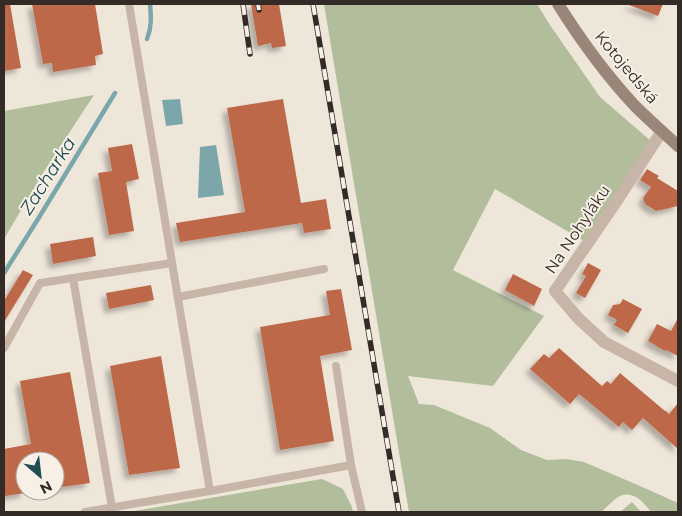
<svg xmlns="http://www.w3.org/2000/svg" width="682" height="516" viewBox="0 0 682 516" font-family="Montserrat,sans-serif">
  <defs>
    <filter id="shadow"><feDropShadow dx="-4.5" dy="4.5" stdDeviation="2.5" flood-color="#0004"/></filter>
  </defs>
  <rect width="100%" height="100%" fill="#efe6da"/>
  <g fill="#b1bd9b">
    <path d="M324,4H537L550,25L600,97L651,141L584,241L495,189L453,270L544,316L493,386L408,376L419,404L434,405L490,428L521,450L547,460L566,459L584,462L640,486L678,503V512H651C644,503 634,490 620,496C615,498 606,508 601,512H409Z"/>
    <polygon points="94,95 43,173 4,239 4,111"/>
    <polygon points="322,479 343,489 352,507 353,512 128,512"/>
    <polygon points="632,502 641,512 620,512"/>
  </g>
  <g fill="#7ba7aa">
    <polygon points="180,99 183,124 166,126 162,100"/>
    <polygon points="216,145 224,195 198,198 200,147"/>
  </g>
  <g fill="none" stroke-linecap="round" stroke-linejoin="round">
    <g stroke="#7ba7aa" stroke-width="4.5">
      <path d="M147,39C152,27 151,16 150,4"/>
      <polyline points="4,273 38,219 115,93"/>
    </g>
  </g>
  <g fill="#bd694a" filter="url(#shadow)">
    <polygon points="4,4 10,4 21,68 4,71"/>
    <polygon points="32,4 95,4 103,54 95,56 96,65 53,72 52,63 43,64"/>
    <polygon points="251,4 279,4 286,46 272,48 271,43 258,46"/>
    <polygon points="629,4 663,4 658,16 629,5"/>
    <polygon points="283,99 301,203 326,199 331,229 304,233 302,223 180,242 176,223 245,212 227,108"/>
    <polygon points="132,144 139,179 126,182 134,231 109,235 98,173 112,171 108,148"/>
    <polygon points="647,169 659,176 657,178 678,191 678,206 656,211 645,204 643,198 651,187 640,180"/>
    <polygon points="93,237 96,256 53,264 50,244"/>
    <polygon points="588,263 601,270 585,298 576,293 586,276 582,274"/>
    <polygon points="23,270 33,275 4,322 4,301"/>
    <polygon points="513,274 542,289 534,306 505,290"/>
    <polygon points="151,285 154,300 109,309 106,293"/>
    <polygon points="341,289 352,350 320,356 334,441 280,450 260,327 330,315 326,291"/>
    <polygon points="623,299 642,309 628,333 614,325 617,320 608,315 613,305 620,304"/>
    <polygon points="678,318 678,356 666,350 665,351 648,341 657,324 671,331"/>
    <polygon points="559,348 602,386 607,381 611,384 620,373 665,411 665,410 669,414 678,403 678,449 643,418 632,430 623,422 619,427 579,394 570,404 530,369 544,354 549,358"/>
    <polygon points="161,356 180,468 129,475 110,366"/>
    <polygon points="70,372 90,483 55,488 55,461 25,461 25,493 5,496 4,487 4,449 31,444 20,381"/>
  </g>
  <g fill="none" stroke-linecap="round" stroke-linejoin="round">
    <g stroke="#c7b6a7" stroke-width="8">
      <polyline points="73,278 112,508"/>
      <polyline points="178,297 324,269"/>
      <polyline points="4,348 40,283 172,263"/>
      <polyline points="336,366 351,465"/>
      <polyline points="210,491 351,465 362,512"/>
      <polyline points="85,512 210,491 129,4"/>
    </g>
    <polyline stroke="#c7b6a7" stroke-width="12" points="662,131 618,199 555,291 578,318 604,342 678,381"/>
    <path stroke="#9a8679" stroke-width="12" d="M558,4C580,39 607,76 635,106C649,120 664,133 678,146"/>
    <defs>
      <g id="rail">
        <polyline points="243,4 250,54"/>
        <polyline points="258,4 259,10"/>
        <polyline points="313,4 399,512"/>
      </g>
    </defs>
    <use href="#rail" stroke="#342b27" stroke-width="5.5"/>
    <use href="#rail" stroke="#f8f0e6" stroke-width="4" stroke-dasharray="11" stroke-linecap="butt"/>
  </g>
  <g text-anchor="middle" stroke-width="4" stroke-linejoin="round" paint-order="stroke">
    <g font-size="16" fill="#342b27" stroke="#f8f0e6">
      <text transform="translate(627 67) rotate(50)" y="6">Kotojedská</text>
      <text transform="translate(577 229) rotate(-56)" y="6">Na Nohyláku</text>
    </g>
    <g font-size="18" font-style="italic" fill="#204d52" stroke="#f8f0e6">
      <text transform="translate(48 176) rotate(-58)" y="6">Zacharka</text>
    </g>
  </g>
  <rect width="682" height="516" fill="none" stroke="#342b27" stroke-width="10"/>
  <g transform="translate(40 476) rotate(152)"><circle r="24" fill="#f8f0e6" stroke="#aaa19a"/>
  <path d="M0-4L9 19L0 12L-9 19Z" fill="#204d52"/>
  <text y="-8" font-size="14" font-weight="bold" text-anchor="middle" fill="#342b27">N</text>
  </g>
</svg>
